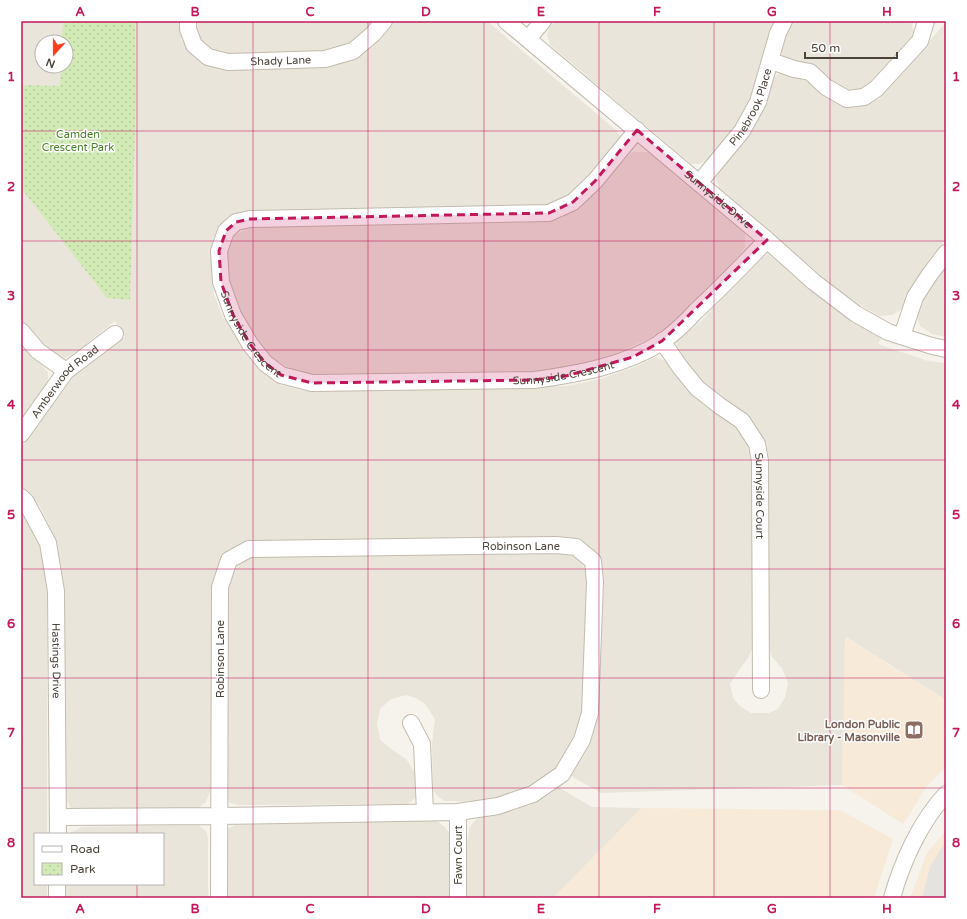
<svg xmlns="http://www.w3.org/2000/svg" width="967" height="919" viewBox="0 0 967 919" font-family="'Varela Round',sans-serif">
  <defs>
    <pattern id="park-dots" width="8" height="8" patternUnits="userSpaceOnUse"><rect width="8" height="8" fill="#d2eab5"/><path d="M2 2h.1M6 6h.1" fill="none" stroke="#b6ca9c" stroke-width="1.8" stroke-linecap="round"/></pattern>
  </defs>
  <rect width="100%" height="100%" fill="#f6f3ec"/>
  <g fill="#eae5da" fill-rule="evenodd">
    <path d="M21,21H181V40L193,55L206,64L245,68H314L346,60L362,52L383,36L395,21H487L616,130L620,136L617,144L578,190L557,202L536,207L257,210L240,212L226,221L214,237L211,257L212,278L214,294L223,317L252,360L266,374L281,385L305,391L567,386L600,379L635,367L655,357L666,361L686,390L738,423L755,457L753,647L748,658L739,670L730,684L733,698L741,707L751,713H769L778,709L785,697L788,683L782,668L772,657L767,643L761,437L697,383L675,352L677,341L700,322L760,257L769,254L831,306L881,338L878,344L928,361L946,363V700L846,637L842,785L601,793L571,776L586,752L592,738L598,716L604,583L603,569L596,556L575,539L560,537L287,541L244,544L213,590L210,792L206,802L198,808L79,809L70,807L65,797L62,568L53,533L39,505L21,486V448L76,373L94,357L125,337L115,321L76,352L64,359L56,358L21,324ZM42,42H66V66H42Z"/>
    <polygon points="196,21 376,21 365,34 347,46 325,51 224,55 206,46 196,33"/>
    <polygon points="555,21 778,21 755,94 740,124 707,161 698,164 691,164 550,45 547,34 550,27"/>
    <polygon points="792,21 911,21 914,34 908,45 874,85 862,91 846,91 816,68 784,59 780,48"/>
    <polygon points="946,22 946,239 930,258 912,286 902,309 892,315 879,316 864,307 837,289 719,189 716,178 716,171 752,129 763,108 772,80 778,74 792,74 810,79 861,104 879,99"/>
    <polygon points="632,152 649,152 745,232 745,247 702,306 650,338 600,361 550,371 307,374 294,370 270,358 239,313 227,276 226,250 235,235 252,226 515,223 558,220 586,202"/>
    <polygon points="946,267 946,337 932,334 920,326 916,314 927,291"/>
    <polygon points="21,344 30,354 48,372 48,383 21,421"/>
    <polygon points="21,508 40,541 47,580 47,834 35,834 35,884 47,884 47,898 21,898"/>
    <polygon points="559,553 573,555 582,563 589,580 582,716 571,747 559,765 548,777 538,784 489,802 445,801 437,796 433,790 432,744 435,719 425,704 416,698 406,695 391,699 380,709 377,724 380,740 394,751 406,759 414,771 418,792 415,798 408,804 238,805 228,802 224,793 226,583 236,568 247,558 261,555"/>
    <polygon points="558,787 592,807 642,808 553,898 466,898 466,849 470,826 479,817 503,813 530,805 552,793"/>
    <polygon points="433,819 444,826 450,834 450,898 222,898 225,830 235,825"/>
    <polygon points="198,825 206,831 208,838 208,898 65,898 65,884 163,884 163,834 70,834 70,833 82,827"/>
  </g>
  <g fill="#f7ead8">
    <polygon points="845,637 946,700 946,766 927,786 903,824 842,785"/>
    <polygon points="642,808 840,810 893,839 874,898 553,898"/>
    <polygon points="946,831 946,898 910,898 927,853"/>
  </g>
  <polygon fill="url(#park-dots)" points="63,21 135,21 136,93 130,300 107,298 21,188 21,85 60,86 61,66 66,66 66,42 62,42"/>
  <polygon fill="#e5e3e0" points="946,841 946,898 922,898 930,867"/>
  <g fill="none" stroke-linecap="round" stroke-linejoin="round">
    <defs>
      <g id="minor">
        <path id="s1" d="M188,21V29L194,45L208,57L228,62L325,59L353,51L373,34L384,21"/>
        <path id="s2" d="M506,21L767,240L814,282L856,314L888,332L932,346L946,349"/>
        <polyline points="528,39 543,21"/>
        <polyline points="771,61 794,69 810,72 826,87 847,99 864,97 876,89 920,41 926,21"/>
        <path id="s3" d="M637,130L595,181L573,202L549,213L250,219L236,222L226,231L219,251L221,282L233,315L250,344L265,363L281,375L312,383L534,380C578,374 624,366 662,342C673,334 687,321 696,311C721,288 744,264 767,240"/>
        <path id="s4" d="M699,183L742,131L758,102L778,33L784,21"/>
        <polyline points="21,331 38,351 66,371"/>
        <polyline points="902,336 915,297 930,274 946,253"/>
        <path id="s5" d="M662,341L680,367L697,388L720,406L742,421L757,444L760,461L761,690"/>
        <path id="s6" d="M21,434L66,371L115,334"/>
        <path id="s7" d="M21,497L26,502L48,543L56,591L58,834"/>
        <polyline points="411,723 422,744 425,812"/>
        <polyline points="58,817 219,816 458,812 498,806 533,794 562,774 582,740 590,713 595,582 593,561 576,547 556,545 249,549 229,560 220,587 219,898"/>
        <polyline points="57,898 57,884"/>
        <polyline points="458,898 458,812"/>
        <path d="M892,898C902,862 920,822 946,794"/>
      </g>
    </defs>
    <use href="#minor" stroke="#c2bbae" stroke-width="18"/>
    <use href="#minor" stroke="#fff" stroke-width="16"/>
  </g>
  <path fill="#c2185b" fill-opacity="0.2" stroke="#c2185b" stroke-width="3" stroke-dasharray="8 5" stroke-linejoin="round" d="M637,130L767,240L662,341L633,357L566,376L534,380L312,383L281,375L265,363L250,344L233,315L221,282L219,251L226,231L236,222L250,219L549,213L573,202L595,181Z"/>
  <path fill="none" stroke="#c2185b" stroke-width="1" stroke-opacity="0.55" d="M137,21V834M253,21V898M368,21V898M484,21V898M599,21V898M714,21V898M830,21V898M21,131H946M21,241H946M21,350H946M21,460H946M21,569H946M21,678H946M21,788H946M137,884V898"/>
  <defs>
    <symbol id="library-square" viewBox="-11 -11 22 22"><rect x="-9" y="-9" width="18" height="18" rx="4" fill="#8d6e63" stroke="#fff"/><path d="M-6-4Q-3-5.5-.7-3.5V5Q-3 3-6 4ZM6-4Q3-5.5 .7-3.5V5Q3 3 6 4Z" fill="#fff"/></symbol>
  </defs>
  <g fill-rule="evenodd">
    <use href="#library-square" x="903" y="719" width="22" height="22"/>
  </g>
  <g text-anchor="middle" stroke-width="3" stroke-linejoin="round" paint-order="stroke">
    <g font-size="11" fill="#4b4439" stroke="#fff">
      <text dy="4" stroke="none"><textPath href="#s1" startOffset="117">Shady Lane</textPath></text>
      <text dy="4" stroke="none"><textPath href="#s4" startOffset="93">Pinebrook Place</textPath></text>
      <text dy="4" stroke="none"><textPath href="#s2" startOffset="277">Sunnyside Drive</textPath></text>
      <text dy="4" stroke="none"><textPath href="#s3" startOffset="563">Sunnyside Crescent</textPath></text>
      <text dy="4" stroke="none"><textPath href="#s3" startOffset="899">Sunnyside Crescent</textPath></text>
      <text dy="4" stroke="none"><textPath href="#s6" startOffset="69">Amberwood Road</textPath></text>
      <text dy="4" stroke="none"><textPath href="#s5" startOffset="194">Sunnyside Court</textPath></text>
      <text x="521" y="550">Robinson Lane</text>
      <text transform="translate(220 659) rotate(-90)" y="4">Robinson Lane</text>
      <text dy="4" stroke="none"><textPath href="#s7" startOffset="172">Hastings Drive</textPath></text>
      <text transform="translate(458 855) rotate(-90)" y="4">Fawn Court</text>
    </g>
    <g font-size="11" fill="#4a7f2a" stroke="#fff">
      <text x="78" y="138">Camden<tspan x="78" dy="13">Crescent Park</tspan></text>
    </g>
    <g font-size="11" font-weight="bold" fill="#785e54" stroke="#fff" text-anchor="end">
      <text x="900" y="728">London Public<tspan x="900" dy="13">Library - Masonville</tspan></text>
    </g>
  </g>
  <rect width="967" height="919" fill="none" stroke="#ffffff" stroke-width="44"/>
  <rect x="34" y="833" width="130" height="52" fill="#ffffff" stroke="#b7b4b0"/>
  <rect x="42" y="846" width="20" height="6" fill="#ffffff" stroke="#b7b4b0"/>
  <text x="70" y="853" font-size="12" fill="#4b4439">Road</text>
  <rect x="42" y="863" width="20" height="12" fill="url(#park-dots)" stroke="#b7b4b0"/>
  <text x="70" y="873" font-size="12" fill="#4b4439">Park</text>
  <g transform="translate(54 54) rotate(201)"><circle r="19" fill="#ffffff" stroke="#b7b4b0"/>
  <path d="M0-3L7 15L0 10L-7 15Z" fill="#fc3f1d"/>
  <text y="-6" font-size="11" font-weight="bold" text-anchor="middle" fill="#4b4439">N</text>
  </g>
  <path d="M805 52v6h92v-6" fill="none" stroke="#4b4439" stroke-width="2"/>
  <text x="811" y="52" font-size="12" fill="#4b4439" stroke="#ffffff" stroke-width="3" paint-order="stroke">50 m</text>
  <rect x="22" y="22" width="923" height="875" fill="none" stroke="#c2185b" stroke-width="1.5"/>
  <g font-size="13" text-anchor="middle" font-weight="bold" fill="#c2185b">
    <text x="80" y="16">A</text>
    <text x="195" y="16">B</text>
    <text x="310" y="16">C</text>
    <text x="426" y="16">D</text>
    <text x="541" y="16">E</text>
    <text x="657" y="16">F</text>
    <text x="772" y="16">G</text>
    <text x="887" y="16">H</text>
    <text x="11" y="81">1</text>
    <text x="956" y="81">1</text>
    <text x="11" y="191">2</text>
    <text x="956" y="191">2</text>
    <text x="11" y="300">3</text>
    <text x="956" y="300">3</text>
    <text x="11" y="409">4</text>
    <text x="956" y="409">4</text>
    <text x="11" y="519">5</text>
    <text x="956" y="519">5</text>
    <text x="11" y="628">6</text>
    <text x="956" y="628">6</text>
    <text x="11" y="737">7</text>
    <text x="956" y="737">7</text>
    <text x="11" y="847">8</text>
    <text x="956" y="847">8</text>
    <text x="80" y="913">A</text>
    <text x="195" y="913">B</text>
    <text x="310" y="913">C</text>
    <text x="426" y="913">D</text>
    <text x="541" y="913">E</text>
    <text x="657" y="913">F</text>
    <text x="772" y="913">G</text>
    <text x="887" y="913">H</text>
  </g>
</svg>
